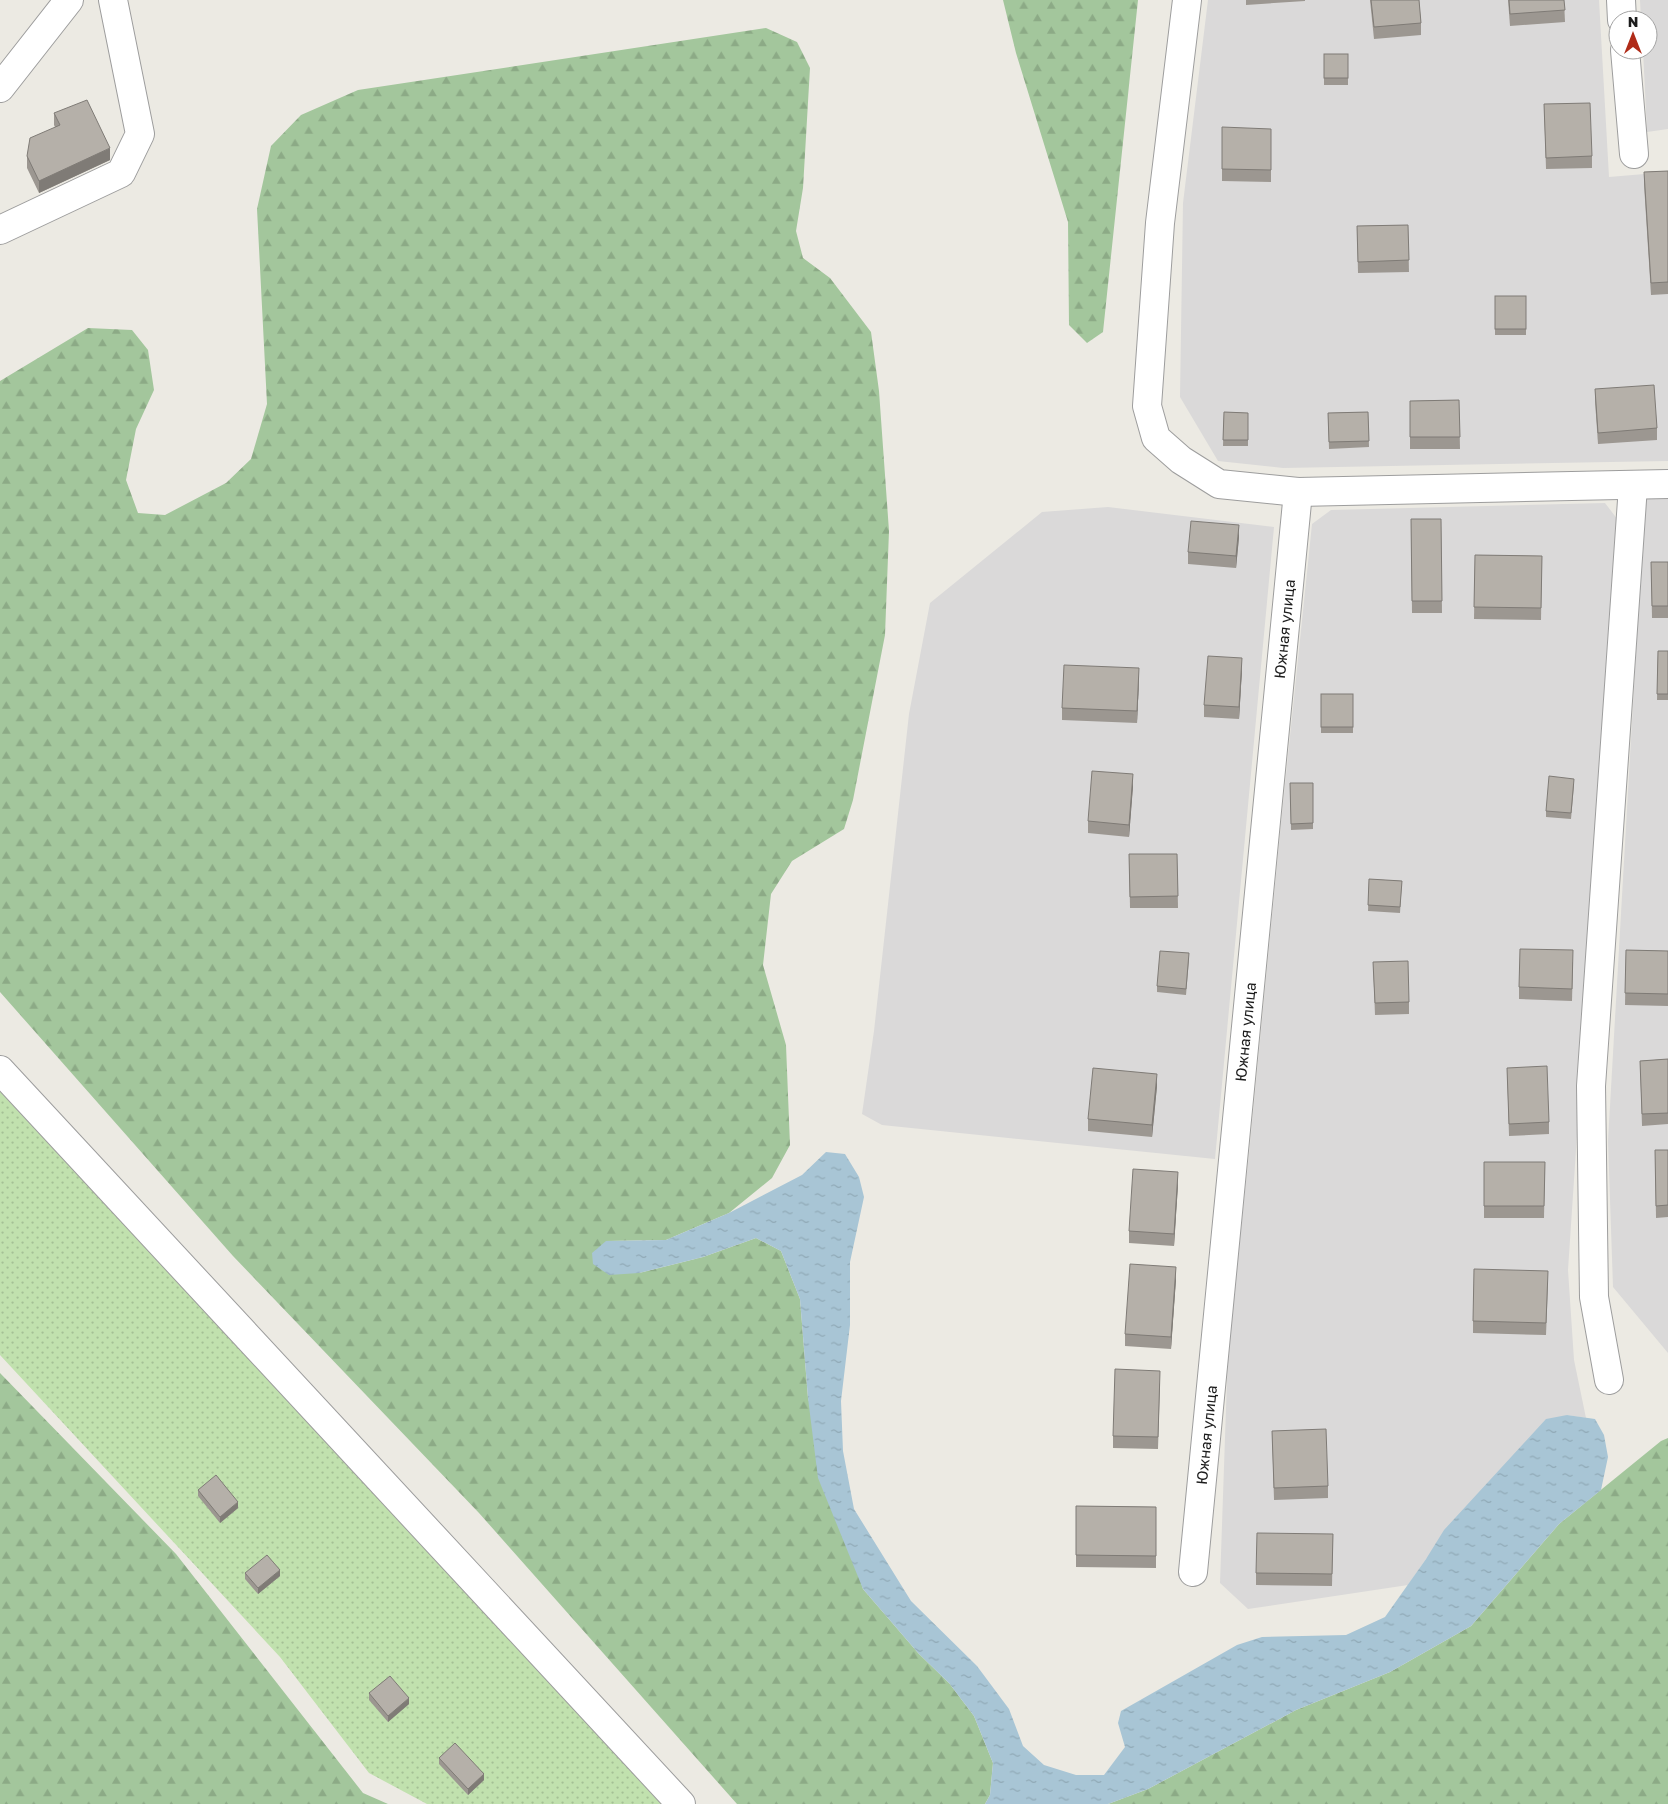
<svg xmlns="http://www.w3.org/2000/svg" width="1668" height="1804" viewBox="0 0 1668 1804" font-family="'Golos Text',sans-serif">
  <defs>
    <pattern id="forest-firs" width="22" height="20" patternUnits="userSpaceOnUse" patternTransform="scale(1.25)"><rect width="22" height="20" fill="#a3c69c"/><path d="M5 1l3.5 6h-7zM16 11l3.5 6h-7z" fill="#8caa86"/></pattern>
    <pattern id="garden-dots" width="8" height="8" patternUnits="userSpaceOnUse" patternTransform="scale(1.25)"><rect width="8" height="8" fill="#c1e1ae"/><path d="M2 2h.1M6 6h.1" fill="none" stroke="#a5c095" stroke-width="1.8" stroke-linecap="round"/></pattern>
    <pattern id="water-ripples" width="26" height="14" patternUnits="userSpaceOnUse" patternTransform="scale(1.25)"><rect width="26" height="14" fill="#a8c5d5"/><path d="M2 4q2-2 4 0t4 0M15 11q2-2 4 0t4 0" fill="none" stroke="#90a9b6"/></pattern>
  </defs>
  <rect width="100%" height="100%" fill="#eceae3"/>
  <g fill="#dad9d9">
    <polygon points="1208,0 1599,0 1609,177 1668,172 1668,461 1283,468 1218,461 1180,397 1183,203"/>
    <polygon points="1640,0 1668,0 1668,129 1647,132 1643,50 1648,50 1648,20 1641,20"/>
    <polygon points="1645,494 1668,494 1668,1353 1613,1287 1608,1141"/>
    <polygon points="1605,503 1618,520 1568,1270 1574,1360 1586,1418 1567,1415 1426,1559 1408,1585 1248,1609 1220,1583 1228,1351 1249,1154 1281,823 1312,524 1331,510"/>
    <polygon points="1108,507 1274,527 1215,1159 882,1125 862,1114 874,1031 909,714 930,603 1042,512"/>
  </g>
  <g fill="url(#forest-firs)">
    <polygon points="1003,0 1138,0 1103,332 1087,343 1069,325 1068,222 1016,53"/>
    <polygon points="766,28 797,42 810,68 803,188 796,231 803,258 830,278 871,332 879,391 889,531 885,635 853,800 844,829 792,861 771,894 763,965 786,1045 790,1145 772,1178 729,1213 666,1240 606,1241 639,1273 703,1257 756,1238 781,1251 800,1299 808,1398 863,1589 919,1654 949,1683 974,1716 993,1763 990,1795 985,1804 737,1804 479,1513 233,1256 0,992 0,381 88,328 132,330 148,350 154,390 136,429 126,480 138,513 165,515 226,483 251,459 267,404 257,209 271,146 301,115 358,90"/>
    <polygon points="0,1373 176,1554 363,1793 388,1804 0,1804"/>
    <polygon points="1668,1438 1668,1804 1108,1804 1148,1789 1296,1710 1390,1672 1471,1626 1559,1524 1661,1441"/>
  </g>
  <polygon fill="url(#garden-dots)" points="0,1070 681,1804 427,1804 369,1773 280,1657 0,1355"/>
  <polygon fill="url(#water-ripples)" points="826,1152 845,1154 859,1177 864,1197 850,1262 850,1325 841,1401 843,1451 854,1509 911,1601 977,1666 1009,1709 1023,1746 1044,1765 1076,1775 1104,1775 1125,1747 1118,1723 1121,1711 1237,1645 1262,1637 1346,1635 1385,1617 1426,1559 1444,1530 1546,1419 1567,1415 1595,1419 1604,1435 1608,1457 1601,1490 1559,1524 1471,1626 1390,1672 1296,1710 1148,1789 1108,1804 985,1804 990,1795 993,1763 974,1716 949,1683 919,1654 863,1589 818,1478 808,1398 800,1299 781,1251 756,1238 703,1257 639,1273 609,1275 593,1264 592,1253 606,1241 666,1240 729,1213 802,1175"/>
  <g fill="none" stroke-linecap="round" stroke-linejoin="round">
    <defs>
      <g id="minor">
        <polyline points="1187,0 1160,223 1147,406 1156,438 1181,460 1219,484 1298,492 1668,484"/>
        <polyline points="1621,0 1622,20"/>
        <polyline points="1625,50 1634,154"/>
        <polyline points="0,88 69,0"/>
        <polyline points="0,230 121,173 140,134 113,0"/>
        <polyline points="0,1070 681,1804"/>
        <polyline points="1609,1380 1594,1297 1591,1086 1633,486"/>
        <polyline points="1193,1572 1298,492"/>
      </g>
    </defs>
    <use href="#minor" stroke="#9d9d9d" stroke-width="30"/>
    <use href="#minor" stroke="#fff" stroke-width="28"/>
  </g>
  <g fill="#9c9791">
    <polygon points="1246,0 1305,0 1305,1 1246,5"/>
    <polygon points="1370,0 1419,0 1421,23 1421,35 1374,39"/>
    <polygon points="1508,0 1564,0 1565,22 1510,26"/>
    <rect x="1324" y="54" width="24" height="31"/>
    <polygon points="1544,104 1592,156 1592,168 1546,169"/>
    <polygon points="54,113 110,160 39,193 27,168 27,156 55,127 54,125"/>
    <polygon points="1271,129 1271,182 1222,181 1222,169"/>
    <polygon points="1668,171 1668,294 1651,295 1644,184 1644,172"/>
    <polygon points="1408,225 1409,272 1358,273 1357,226"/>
    <rect x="1495" y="296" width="31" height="39"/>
    <polygon points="1595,389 1657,428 1657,440 1598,444 1595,401"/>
    <polygon points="1459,400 1460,449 1410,449 1410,401"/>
    <polygon points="1224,412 1248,413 1248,446 1223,446"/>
    <polygon points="1368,412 1369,447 1329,449 1328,413"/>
    <polygon points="1411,519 1441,519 1442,613 1412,613"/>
    <polygon points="1239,537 1236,568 1188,564 1188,552"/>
    <polygon points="1475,555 1542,556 1541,620 1474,619"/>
    <polygon points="1651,562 1668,562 1668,618 1652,618"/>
    <polygon points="1658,651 1668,651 1668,700 1657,700"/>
    <polygon points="1242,670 1239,719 1204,717 1204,705"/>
    <polygon points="1139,680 1137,723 1062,720 1062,708"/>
    <rect x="1321" y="694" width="32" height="39"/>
    <polygon points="1290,783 1313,783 1313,829 1291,830"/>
    <polygon points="1574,785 1571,819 1546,817 1546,811"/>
    <polygon points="1133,786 1129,837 1088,833 1088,821"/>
    <polygon points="1129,854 1177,854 1178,908 1130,908"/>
    <polygon points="1369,879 1402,881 1400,913 1368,911"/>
    <polygon points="1626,950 1668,951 1668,1006 1625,1005"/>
    <polygon points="1189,959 1186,995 1157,992 1157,986"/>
    <polygon points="1373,962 1409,1002 1409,1014 1375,1015"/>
    <polygon points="1573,962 1572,1001 1519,999 1519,987"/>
    <polygon points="1668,1059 1668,1124 1642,1126 1640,1061"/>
    <polygon points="1507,1068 1549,1122 1549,1134 1509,1136"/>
    <polygon points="1157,1086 1152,1137 1088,1131 1088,1119"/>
    <polygon points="1655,1150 1668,1150 1668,1217 1656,1218"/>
    <polygon points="1484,1162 1545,1162 1544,1218 1484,1218"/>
    <polygon points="1178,1184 1174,1246 1129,1243 1129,1231"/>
    <polygon points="1176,1279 1171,1349 1125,1346 1125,1334"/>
    <polygon points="1548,1283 1546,1335 1473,1333 1473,1321"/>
    <polygon points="1160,1383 1158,1449 1113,1448 1113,1436"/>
    <polygon points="1272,1431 1328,1486 1328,1498 1274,1500"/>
    <polygon points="198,1490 238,1508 220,1523 198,1496"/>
    <polygon points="1076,1506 1156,1507 1156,1568 1076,1567"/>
    <polygon points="1333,1534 1332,1586 1256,1585 1256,1573"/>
    <polygon points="245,1573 280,1576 258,1594 245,1579"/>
    <polygon points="369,1693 409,1704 388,1722 369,1700"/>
    <polygon points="439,1758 484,1780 468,1795 439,1764"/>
  </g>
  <g fill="#7f7b76">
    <polygon points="110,148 110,160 39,193 39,181"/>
    <polygon points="1239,525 1239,537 1236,568 1236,556"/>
    <polygon points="1242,658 1242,670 1239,719 1239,707"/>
    <polygon points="1139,668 1139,680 1137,723 1137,711"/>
    <polygon points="1133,774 1133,786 1129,837 1129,825"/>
    <polygon points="1157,1074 1157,1086 1152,1137 1152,1125"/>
    <polygon points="1178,1172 1178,1184 1174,1246 1174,1234"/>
    <polygon points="1176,1267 1176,1279 1171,1349 1171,1337"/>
    <polygon points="238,1502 238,1508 220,1523 220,1517"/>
    <polygon points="280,1570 280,1576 258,1594 258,1588"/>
    <polygon points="409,1698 409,1704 388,1722 388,1716"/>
    <polygon points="484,1774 484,1780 468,1795 468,1789"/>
  </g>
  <g fill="#b5b0a9" stroke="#7f7b76">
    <polygon points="1371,0 1419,0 1421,23 1374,27"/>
    <polygon points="1509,0 1564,0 1565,10 1510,14"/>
    <rect x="1324" y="54" width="24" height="24"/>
    <polygon points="87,100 110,148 39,181 27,156 30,138 60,125 54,113"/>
    <polygon points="1590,103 1592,156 1546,158 1544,104"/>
    <polygon points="1222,127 1271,129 1271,170 1222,169"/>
    <polygon points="1668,171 1668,282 1651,283 1644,172"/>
    <polygon points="1408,225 1409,260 1358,262 1357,226"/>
    <rect x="1495" y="296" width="31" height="33"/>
    <polygon points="1654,385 1657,428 1598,433 1595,389"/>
    <polygon points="1459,400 1460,437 1410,437 1410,401"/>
    <polygon points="1224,412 1248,413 1248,440 1223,440"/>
    <polygon points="1368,412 1369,441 1329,442 1328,413"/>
    <polygon points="1411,519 1441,519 1442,601 1412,601"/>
    <polygon points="1191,521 1239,525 1236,556 1188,552"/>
    <polygon points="1475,555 1542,556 1541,608 1474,607"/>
    <polygon points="1651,562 1668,562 1668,606 1652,606"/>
    <polygon points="1658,651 1668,651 1668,694 1657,694"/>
    <polygon points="1208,656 1242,658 1239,707 1204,705"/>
    <polygon points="1064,665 1139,668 1137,711 1062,708"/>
    <rect x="1321" y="694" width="32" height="33"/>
    <polygon points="1092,771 1133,774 1129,825 1088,821"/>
    <polygon points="1549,776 1574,779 1571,813 1546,811"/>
    <polygon points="1290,783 1313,783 1313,823 1291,824"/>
    <polygon points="1129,854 1177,854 1178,896 1130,897"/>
    <polygon points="1369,879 1402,881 1400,907 1368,905"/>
    <polygon points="1520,949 1573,950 1572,989 1519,987"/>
    <polygon points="1626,950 1668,951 1668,994 1625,993"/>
    <polygon points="1160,951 1189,953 1186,989 1157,986"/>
    <polygon points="1408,961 1409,1002 1375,1003 1373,962"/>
    <polygon points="1668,1059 1668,1113 1642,1114 1640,1061"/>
    <polygon points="1547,1066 1549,1122 1509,1124 1507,1068"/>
    <polygon points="1093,1068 1157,1074 1152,1125 1088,1119"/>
    <polygon points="1655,1150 1668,1150 1668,1205 1656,1206"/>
    <polygon points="1484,1162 1545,1162 1544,1206 1484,1206"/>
    <polygon points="1133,1169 1178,1172 1174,1234 1129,1231"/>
    <polygon points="1130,1264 1176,1267 1171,1337 1125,1334"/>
    <polygon points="1474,1269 1548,1271 1546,1323 1473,1321"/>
    <polygon points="1115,1369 1160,1371 1158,1437 1113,1436"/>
    <polygon points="1326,1429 1328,1486 1274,1488 1272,1431"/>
    <polygon points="216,1475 238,1502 220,1517 198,1490"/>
    <polygon points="1076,1506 1156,1507 1156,1556 1076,1555"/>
    <polygon points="1257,1533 1333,1534 1332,1574 1256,1573"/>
    <polygon points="267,1555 280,1570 258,1588 245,1573"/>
    <polygon points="390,1676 409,1698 388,1716 369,1693"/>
    <polygon points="455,1743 484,1774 468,1789 439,1758"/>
  </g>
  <g text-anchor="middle" stroke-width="5" stroke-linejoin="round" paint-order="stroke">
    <g font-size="15" fill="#1c1c1c" stroke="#fff">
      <text transform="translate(1285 629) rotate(-84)" y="5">Южная улица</text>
      <text transform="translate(1246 1032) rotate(-84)" y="5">Южная улица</text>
      <text transform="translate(1207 1435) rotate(-84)" y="5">Южная улица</text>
    </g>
  </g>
  <g transform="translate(1633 35)"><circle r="24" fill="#ffffff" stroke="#a4a4a4"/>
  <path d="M0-4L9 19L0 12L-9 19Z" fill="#b02b18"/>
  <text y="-8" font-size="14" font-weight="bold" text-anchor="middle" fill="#1c1c1c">N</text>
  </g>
</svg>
